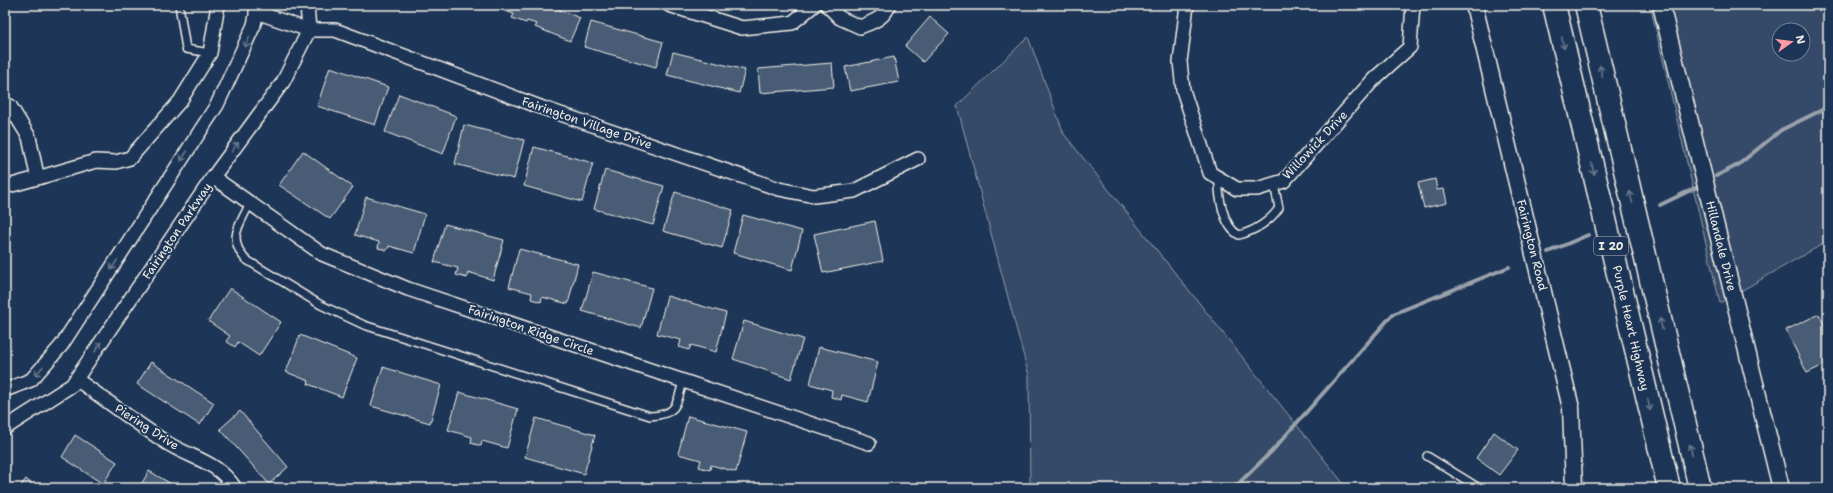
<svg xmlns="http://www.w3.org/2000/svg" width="1833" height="493" viewBox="0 0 1833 493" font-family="'Shantell Sans',sans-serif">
  <rect width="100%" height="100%" fill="#1d3557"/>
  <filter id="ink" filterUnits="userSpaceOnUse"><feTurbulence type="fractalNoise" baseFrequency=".025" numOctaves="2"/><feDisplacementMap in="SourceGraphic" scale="8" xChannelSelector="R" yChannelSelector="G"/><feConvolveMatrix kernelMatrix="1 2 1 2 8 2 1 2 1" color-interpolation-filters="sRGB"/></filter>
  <g filter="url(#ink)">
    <g fill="#354a67" stroke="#949ea8" fill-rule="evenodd">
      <path d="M1650,5H1828V241L1720,303ZM1779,30H1803V54H1779Z"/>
      <polygon points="1028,37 1064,134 1347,488 1030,488 1029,376 957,106"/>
    </g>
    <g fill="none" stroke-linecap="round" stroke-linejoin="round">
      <g stroke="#9aa2ab" stroke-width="4">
        <polyline points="1716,176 1738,165 1781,130 1828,107"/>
        <polyline points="1660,205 1695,188"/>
        <polyline points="1548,252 1588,235"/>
        <polyline points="1234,488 1272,451 1393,314 1509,267"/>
      </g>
    </g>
    <g fill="#485b74" stroke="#f4f1e8">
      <polygon points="504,5 548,5 580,18 570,41 535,27 537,24 527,21 526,23 512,18 514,14 502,10"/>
      <polygon points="930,17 949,34 923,62 905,46"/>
      <polygon points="591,22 663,42 656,67 584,47"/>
      <polygon points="673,52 745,70 739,93 667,75"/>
      <polygon points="894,57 899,82 850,91 845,67"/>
      <polygon points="832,63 834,87 760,93 758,69"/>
      <polygon points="330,67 388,87 375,125 317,106"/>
      <polygon points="399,94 456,116 443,154 385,132"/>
      <polygon points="464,125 524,140 514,179 455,164"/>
      <polygon points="534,147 593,163 582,202 524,186"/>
      <polygon points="303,151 353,187 330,219 279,185"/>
      <polygon points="605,170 664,186 653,225 594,209"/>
      <polygon points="1435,179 1437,190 1444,189 1447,203 1424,208 1418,183"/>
      <polygon points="675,192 733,210 722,248 663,231"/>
      <polygon points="366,197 425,214 414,253 389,246 387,250 378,248 379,242 355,235"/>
      <polygon points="743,215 802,231 792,270 733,253"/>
      <polygon points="875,221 883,261 823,273 814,234"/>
      <polygon points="445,224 504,240 493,280 468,272 467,278 456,275 458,268 434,262"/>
      <polygon points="519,249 578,264 568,304 542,297 541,302 531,299 532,293 509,287"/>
      <polygon points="593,272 652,288 641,328 582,311"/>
      <polygon points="230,288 281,322 259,356 238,342 235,347 226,341 230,336 208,321"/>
      <polygon points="667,296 726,313 716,352 691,345 689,350 679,347 681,340 657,334"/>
      <polygon points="1819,314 1828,333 1828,363 1807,373 1786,330"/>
      <polygon points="744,321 803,339 791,379 733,359"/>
      <polygon points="300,335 357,358 342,397 308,384 309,381 286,372"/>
      <polygon points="819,347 878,362 868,402 842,395 841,400 831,397 832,390 810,384"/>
      <polygon points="151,362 214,403 200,425 137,384"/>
      <polygon points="383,367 441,385 430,423 371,406"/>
      <polygon points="459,392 518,409 507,448 482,441 481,446 471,443 472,437 448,430"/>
      <polygon points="240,411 288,467 269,484 220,429"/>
      <polygon points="688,416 747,432 736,472 711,465 710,470 699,467 701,460 678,454"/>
      <polygon points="536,418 595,435 584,474 525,457"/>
      <polygon points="1494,432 1518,450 1499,475 1476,458"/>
      <polygon points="75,435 117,462 103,484 62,457"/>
      <polygon points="149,471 178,488 139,488"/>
      <polygon points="26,479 36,488 19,488"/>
    </g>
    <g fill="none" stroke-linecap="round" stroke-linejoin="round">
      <defs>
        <g id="service">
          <polyline points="179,5 186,49 210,53"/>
          <path d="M1219,178C1218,195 1223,227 1239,235C1255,231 1270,221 1279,208L1274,184"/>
          <path d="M250,203C240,225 227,237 245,259L321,305L364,325L650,416C677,415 677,404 683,381"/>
          <polyline points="1427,456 1479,488"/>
        </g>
        <g id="minor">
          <polyline points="669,5 742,28 792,23 814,5"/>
          <path d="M827,5L840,18L860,27C872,22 884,19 889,5"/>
          <polyline points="1187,5 1180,62 1183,90 1210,173 1237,189 1257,189 1284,181 1374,79 1410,47 1413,5"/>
          <polyline points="256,12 309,30 335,30 543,108 779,189 814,196 854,191 918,159"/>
          <polyline points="5,107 10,106 29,137 37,175 41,177 5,187"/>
          <polyline points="41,177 96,161 116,162 130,158 180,101 210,53 218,5"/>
          <polyline points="213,177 322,254 408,289 869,443"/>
          <path d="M76,379C106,400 136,423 167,443C193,459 217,461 235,488"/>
          <polyline points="5,390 31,380 61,346 217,105 254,25 258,5"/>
          <polyline points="5,428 72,385 213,177 283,82 309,30 307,5"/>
        </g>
        <g id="tertiary">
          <polyline points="1474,5 1571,408 1574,488"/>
          <polyline points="1661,5 1781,488"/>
        </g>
        <g id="motorway">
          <polyline points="1554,5 1669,488"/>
          <polyline points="1586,5 1700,488"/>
        </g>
      </defs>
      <use href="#service" stroke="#f4f1e8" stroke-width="10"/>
      <use href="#minor" stroke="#f4f1e8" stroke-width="16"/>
      <use href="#tertiary" stroke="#f4f1e8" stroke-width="19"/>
      <use href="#motorway" stroke="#f4f1e8" stroke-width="25"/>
      <use href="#service" stroke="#1d3557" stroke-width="7"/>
      <use href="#minor" stroke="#1d3557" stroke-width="13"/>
      <use href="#tertiary" stroke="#1d3557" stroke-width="16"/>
      <use href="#motorway" stroke="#1d3557" stroke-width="22"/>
    </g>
    <defs><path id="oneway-shaft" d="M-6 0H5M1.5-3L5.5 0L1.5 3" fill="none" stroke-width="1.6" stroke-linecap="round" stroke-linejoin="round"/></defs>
    <g stroke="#68778a">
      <use href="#oneway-shaft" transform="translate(247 42) rotate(115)"/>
      <use href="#oneway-shaft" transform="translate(1563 43) rotate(77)"/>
      <use href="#oneway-shaft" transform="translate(1601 71) rotate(-103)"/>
      <use href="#oneway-shaft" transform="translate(235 147) rotate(-54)"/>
      <use href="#oneway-shaft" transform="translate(184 156) rotate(123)"/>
      <use href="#oneway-shaft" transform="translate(1593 169) rotate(77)"/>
      <use href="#oneway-shaft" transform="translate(1631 197) rotate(-103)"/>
      <use href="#oneway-shaft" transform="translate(114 265) rotate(123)"/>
      <use href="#oneway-shaft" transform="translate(1661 324) rotate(-103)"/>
      <use href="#oneway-shaft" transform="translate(98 347) rotate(-56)"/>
      <use href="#oneway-shaft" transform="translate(39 371) rotate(131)"/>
      <use href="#oneway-shaft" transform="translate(1649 405) rotate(77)"/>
      <use href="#oneway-shaft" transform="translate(1691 450) rotate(-103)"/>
    </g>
  </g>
  <g text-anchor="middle" stroke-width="4" stroke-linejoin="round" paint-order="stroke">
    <rect fill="#1d3557" stroke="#b4b9bc" stroke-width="1" x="1594" y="237" width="34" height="18" rx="3"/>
    <g font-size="11" font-weight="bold" fill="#f4f1e8">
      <text x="1611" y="250">I 20</text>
    </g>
    <g font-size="12" fill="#f4f1e8" stroke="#1d3557">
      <text transform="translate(587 123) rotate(19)" y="4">Fairington Village Drive</text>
      <text transform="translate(1315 145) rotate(-47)" y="4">Willowick Drive</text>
      <text transform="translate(177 231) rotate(-56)" y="4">Fairington Parkway</text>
      <text transform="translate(1532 245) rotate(76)" y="4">Fairington Road</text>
      <text transform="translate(1721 246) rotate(76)" y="4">Hillandale Drive</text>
      <text transform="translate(1631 328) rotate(77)" y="4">Purple Heart Highway</text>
      <text transform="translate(531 330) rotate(19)" y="4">Fairington Ridge Circle</text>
      <text transform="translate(147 427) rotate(33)" y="4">Piering Drive</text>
    </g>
  </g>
  <rect width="1833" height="493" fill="none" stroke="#1d3557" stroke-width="20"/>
  <rect x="10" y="10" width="1813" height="473" fill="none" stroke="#f4f1e8" stroke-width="1.5" filter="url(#ink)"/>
  <g transform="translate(1791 42) rotate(76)"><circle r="19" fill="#1d3557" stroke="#738091"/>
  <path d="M0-3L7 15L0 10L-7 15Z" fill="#ff9aa2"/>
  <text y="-6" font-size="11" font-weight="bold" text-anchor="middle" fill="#f4f1e8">N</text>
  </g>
</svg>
